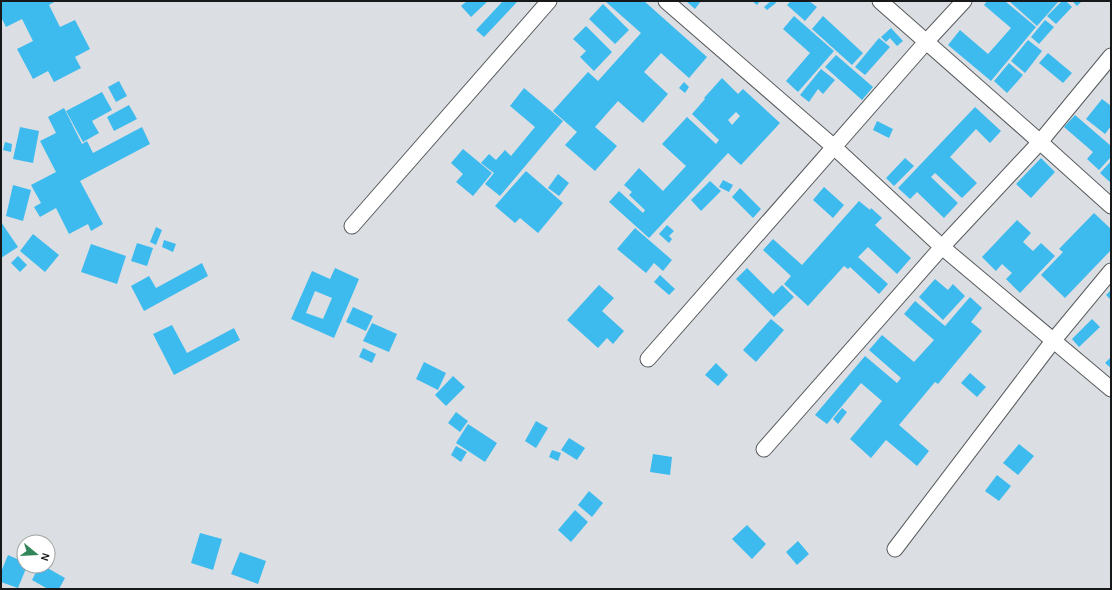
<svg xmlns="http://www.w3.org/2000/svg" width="1112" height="590" viewBox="0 0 1112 590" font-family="'Alegreya Sans',sans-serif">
  <rect width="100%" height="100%" fill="#dbdee2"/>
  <g fill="#3ebbee" fill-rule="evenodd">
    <polygon points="1,1 56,1 49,5 60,27 75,20 90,49 75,57 81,68 54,82 48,71 33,79 17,49 33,41 22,19 6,27 1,17"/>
    <polygon points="467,1 488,1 471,17 461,6"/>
    <polygon points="503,1 518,1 484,37 476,30"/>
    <polygon points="607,1 644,1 707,57 689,78 661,53 644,72 668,94 643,123 618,101 595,127 617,146 595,171 565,145 577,132 553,111 588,72 598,81 641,33 606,2"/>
    <polygon points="686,1 701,1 695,9"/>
    <polygon points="752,1 760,1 757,5"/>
    <polygon points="771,1 775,1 776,3 767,10 764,7"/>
    <polygon points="791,1 809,1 817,7 805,21 787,5"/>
    <polygon points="987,1 1005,1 1036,27 991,81 948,45 960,30 988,54 1011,28 984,5"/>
    <polygon points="1009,1 1059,1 1037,26"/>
    <polygon points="1062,1 1066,1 1072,7 1056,24 1047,16"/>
    <polygon points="1072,1 1082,1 1077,6"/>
    <polygon points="603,4 629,30 615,44 589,19"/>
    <polygon points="794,16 834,51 798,92 786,81 810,53 783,29"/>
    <polygon points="823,16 863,53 852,65 812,29"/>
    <polygon points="1045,20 1054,27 1039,44 1031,37"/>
    <polygon points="586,26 612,52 594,71 580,57 586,51 573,39"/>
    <polygon points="891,28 903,41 897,46 890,38 886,42 881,37"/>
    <polygon points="879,38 890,47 865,75 855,67"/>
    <polygon points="1028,40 1042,51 1025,73 1011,61"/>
    <polygon points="1048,53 1072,73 1063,83 1039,63"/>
    <polygon points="836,55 873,87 862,100 825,67"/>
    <polygon points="1009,63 1023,75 1007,93 994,81"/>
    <polygon points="821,69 835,80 823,94 818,89 809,102 800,95"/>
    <path d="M722,78L738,94L743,89L780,123L741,165L728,153L649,238L609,202L619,191L643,213L645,210L629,195L632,192L624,185L639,168L663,191L686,166L662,144L687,117L716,144L719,140L692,114L705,99L704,98ZM736,112L740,116L732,125L728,120Z"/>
    <polygon points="119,81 127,96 116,102 108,87"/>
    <polygon points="684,82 689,87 685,93 679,88"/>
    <polygon points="524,88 563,121 500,196 485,184 494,173 481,163 489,154 496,160 505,150 511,156 535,127 510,106"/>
    <polygon points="102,92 112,110 92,121 99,133 83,142 66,111"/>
    <polygon points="1102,99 1111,106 1111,126 1105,134 1086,119"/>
    <polygon points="129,105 137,119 114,131 107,117"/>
    <polygon points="975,107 1001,131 990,143 976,129 950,157 977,183 962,198 935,173 931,177 958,203 944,218 917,192 910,199 898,188"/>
    <polygon points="64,108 82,144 87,141 93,153 142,127 150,144 80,181 103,224 91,231 88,224 69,234 56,208 40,217 34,207 41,203 31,185 56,172 40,141 56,133 48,117"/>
    <polygon points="1075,115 1111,146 1111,157 1099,170 1087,159 1093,152 1064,127"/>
    <polygon points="877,121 893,129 889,138 873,130"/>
    <polygon points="20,127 39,131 33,163 13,159"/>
    <polygon points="5,142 12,144 11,152 3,150"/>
    <polygon points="463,149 492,173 473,196 456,182 463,174 451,163"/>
    <polygon points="905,158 914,166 894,186 886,178"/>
    <polygon points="1041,158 1055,172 1031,198 1016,184"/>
    <polygon points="1111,161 1111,183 1100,173"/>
    <polygon points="526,171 563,203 538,233 520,218 515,223 495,206"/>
    <polygon points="558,174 569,183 559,196 548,188"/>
    <polygon points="723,180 733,185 729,192 719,187"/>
    <polygon points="710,181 721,191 701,211 691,200"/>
    <polygon points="13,185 31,190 23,221 6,216"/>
    <polygon points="824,187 844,205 833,218 813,200"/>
    <polygon points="740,188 761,209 753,218 732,197"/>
    <polygon points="859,201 870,210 871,208 882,218 875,225 911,258 897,274 868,247 858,257 888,284 879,294 850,267 848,269 844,266 808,306 784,284 791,276 763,250 773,239 802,265"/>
    <polygon points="1094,213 1111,229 1111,250 1065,298 1041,275 1063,252 1059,249"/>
    <polygon points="1017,220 1031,233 1023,242 1033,251 1041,243 1055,256 1020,293 1006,279 1012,273 1002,264 996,271 982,257"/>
    <polygon points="1,222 18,247 1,258"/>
    <polygon points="667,225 674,231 669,236 672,239 669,243 659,234"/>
    <polygon points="156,227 162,230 156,245 150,242"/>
    <polygon points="635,228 672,260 663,271 654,263 646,273 617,249"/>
    <polygon points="33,234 59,255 45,272 20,251"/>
    <polygon points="164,240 176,244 173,252 162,247"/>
    <polygon points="137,243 153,248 147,266 131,261"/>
    <polygon points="91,244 126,256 117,284 81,272"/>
    <polygon points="18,256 27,265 20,272 11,263"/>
    <polygon points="202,263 208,276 144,311 131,286 149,276 156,288"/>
    <path d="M335,268L359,279L334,338L291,319L312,271L330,279ZM315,291L332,298L323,319L306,313Z"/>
    <polygon points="747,268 773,294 782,285 794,297 774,317 736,279"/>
    <polygon points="660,275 675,289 669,295 654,282"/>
    <polygon points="935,279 948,290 953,284 965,296 943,320 919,297"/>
    <polygon points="599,285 614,298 602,311 624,331 613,344 607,338 598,348 567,320"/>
    <polygon points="1111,290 1111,300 1106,295"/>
    <polygon points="970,297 982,308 971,322 982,331 938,384 935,382 899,425 929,451 917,466 886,440 871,458 850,439 882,401 861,383 827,424 815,415 865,356 897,383 901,378 869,350 882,335 914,362 934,340 904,314 915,301 945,326"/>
    <polygon points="353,307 373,316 366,331 346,322"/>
    <polygon points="771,319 784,330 756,362 743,350"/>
    <polygon points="1092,319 1100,327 1079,347 1072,339"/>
    <polygon points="372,323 397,334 389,352 363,341"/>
    <polygon points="172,325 187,353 234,328 240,340 174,375 153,334"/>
    <polygon points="363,348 376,354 372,363 359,357"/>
    <polygon points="1111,357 1111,368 1105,363"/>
    <polygon points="424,362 446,373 438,390 416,379"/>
    <polygon points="716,363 728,375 718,386 705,375"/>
    <polygon points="970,373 986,387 977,397 961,383"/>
    <polygon points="453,376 465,387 446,406 435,395"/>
    <polygon points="842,408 847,412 838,424 833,419"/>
    <polygon points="456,412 468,421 460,432 448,423"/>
    <polygon points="536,421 548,428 536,448 525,441"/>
    <polygon points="468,424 497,443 485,462 456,443"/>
    <polygon points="569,438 585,448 577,460 561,450"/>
    <polygon points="1019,444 1034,456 1018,475 1003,463"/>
    <polygon points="456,446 467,452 461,462 451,455"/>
    <polygon points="552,450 561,453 558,461 549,457"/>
    <polygon points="653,454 672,457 670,475 650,472"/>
    <polygon points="997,475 1011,486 999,501 985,491"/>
    <polygon points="589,491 603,503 592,517 578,505"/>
    <polygon points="575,510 588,522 571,542 558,530"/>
    <polygon points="747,525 766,544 752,559 732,539"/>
    <polygon points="200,533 222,539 213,570 191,563"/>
    <polygon points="798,541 809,554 797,565 786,552"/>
    <polygon points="240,552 266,561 258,584 231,574"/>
    <polygon points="8,555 24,562 24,566 27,566 18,588 1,582 1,572"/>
    <polygon points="39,566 44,566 65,578 59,589 48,589 32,580"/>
  </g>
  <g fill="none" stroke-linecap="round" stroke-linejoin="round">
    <defs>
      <g id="street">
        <polyline points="666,1 834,147 942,247 1111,389"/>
        <polyline points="880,1 1040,142 1111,206"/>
        <polyline points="352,226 549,1"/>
        <polyline points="648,359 926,42 964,1"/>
        <polyline points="764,449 942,247 1040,142 1111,56"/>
        <polyline points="895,549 1053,341 1111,271"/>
      </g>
    </defs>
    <use href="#street" stroke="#575a5c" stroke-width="17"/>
    <use href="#street" stroke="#fff" stroke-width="15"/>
  </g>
  <rect width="1112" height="590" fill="none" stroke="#171819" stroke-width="4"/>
  <g transform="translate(36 554) rotate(108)"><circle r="19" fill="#ffffff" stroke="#a2a3a3"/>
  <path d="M0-3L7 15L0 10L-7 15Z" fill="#318558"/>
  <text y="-6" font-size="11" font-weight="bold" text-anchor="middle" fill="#171819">N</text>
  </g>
</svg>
